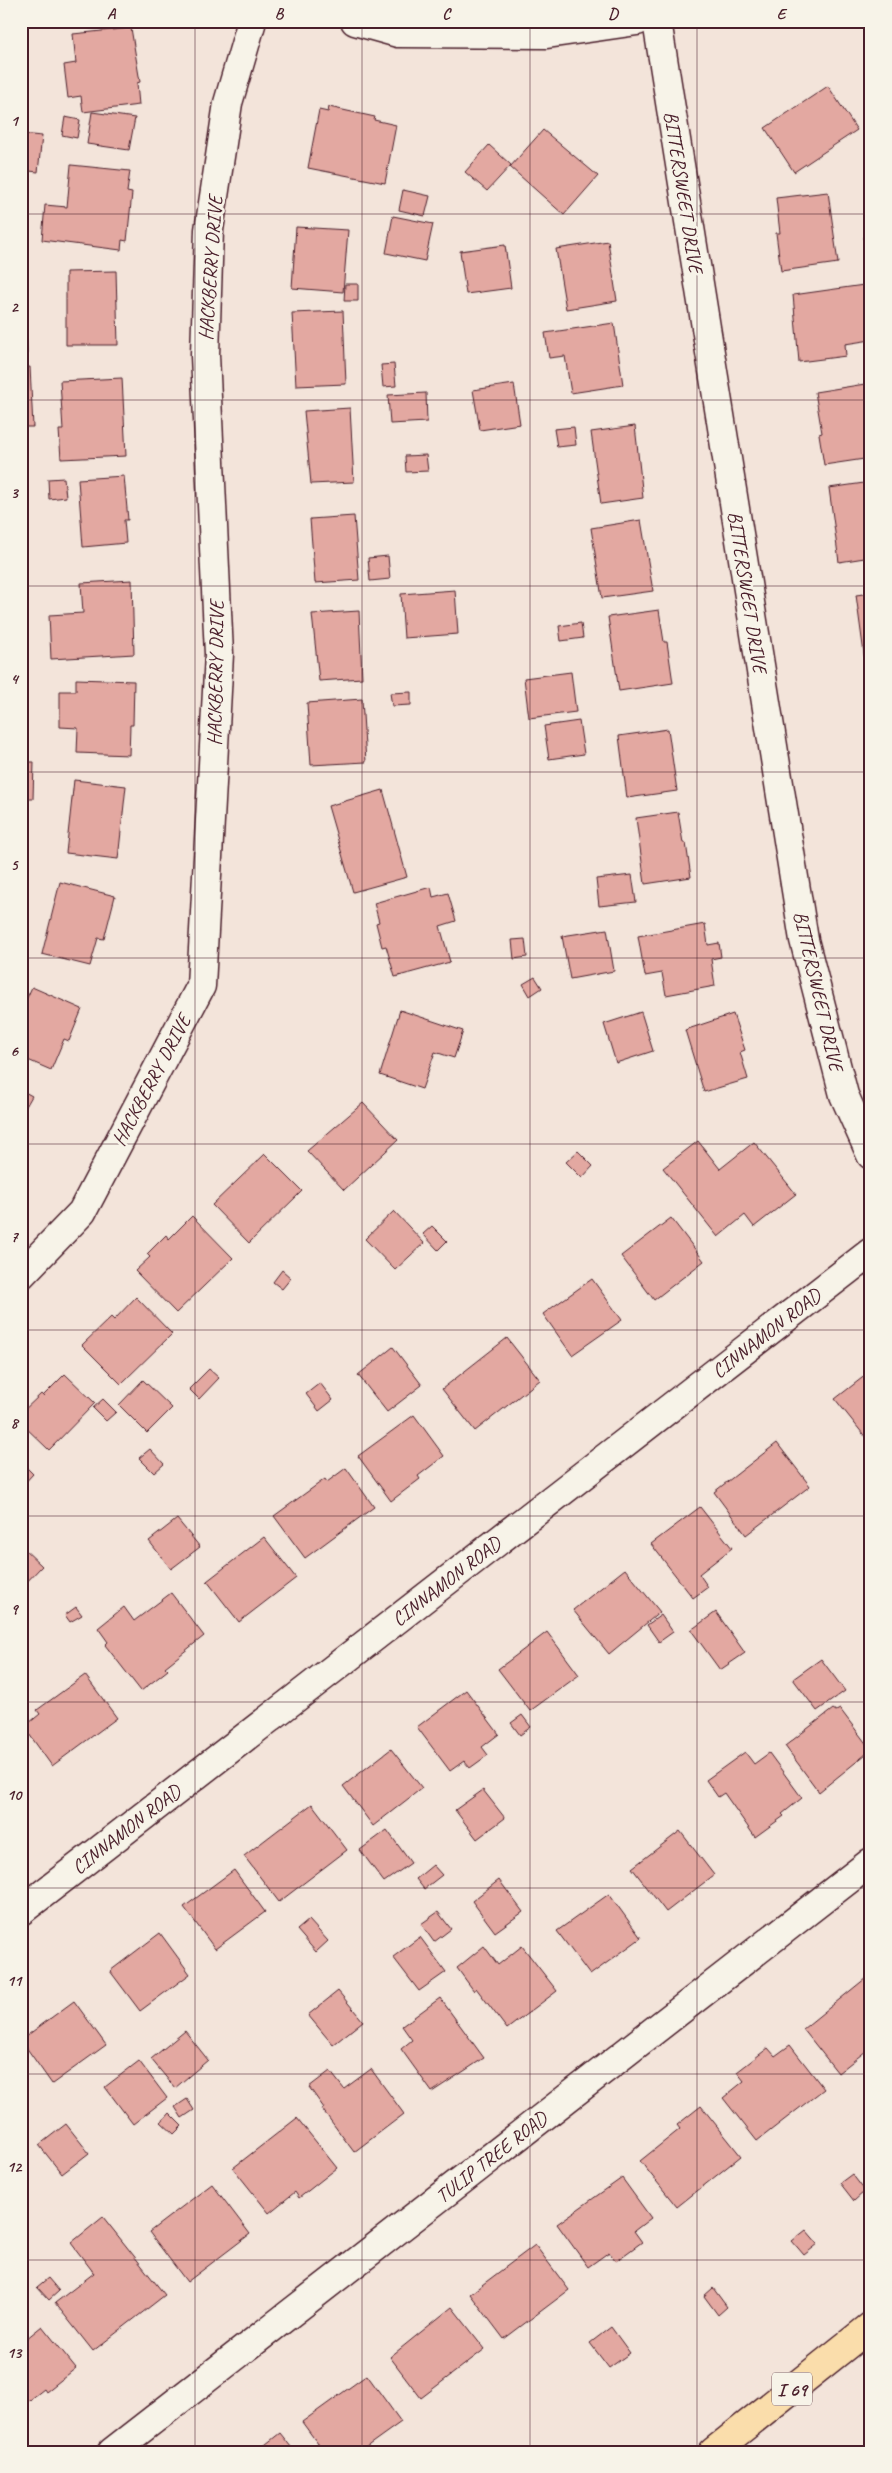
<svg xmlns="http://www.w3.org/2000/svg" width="892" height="2473" viewBox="0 0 892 2473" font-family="Caveat,sans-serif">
  <rect width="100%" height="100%" fill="#f3e4da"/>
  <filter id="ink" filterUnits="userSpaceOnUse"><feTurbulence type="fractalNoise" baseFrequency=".02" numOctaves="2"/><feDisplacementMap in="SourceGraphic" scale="10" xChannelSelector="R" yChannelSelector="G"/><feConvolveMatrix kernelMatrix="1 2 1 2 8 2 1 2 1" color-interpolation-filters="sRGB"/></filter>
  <g filter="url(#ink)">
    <g fill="#e3a8a1" stroke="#4a1f2b">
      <polygon points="131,28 140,82 137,83 139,105 83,112 81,96 68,98 64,65 76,63 73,34"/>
      <polygon points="828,86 857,130 794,172 765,128"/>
      <polygon points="329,107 375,117 374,120 396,125 385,183 308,168 319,110 328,112"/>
      <polygon points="92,112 135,118 129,150 87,144"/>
      <polygon points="65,117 80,120 77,138 62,135"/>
      <polygon points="543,130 598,176 564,215 510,167"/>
      <polygon points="21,134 42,136 38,172 21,170"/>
      <polygon points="489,145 511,165 487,191 465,172"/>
      <polygon points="71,165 130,171 127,192 132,193 127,241 122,240 121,250 42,240 45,205 67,207"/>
      <polygon points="403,190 430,196 425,216 399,210"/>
      <polygon points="828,192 838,263 781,271 776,233 780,233 776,198"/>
      <polygon points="393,216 433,224 425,261 386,253"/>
      <polygon points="296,227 348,230 343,292 292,288"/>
      <polygon points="871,236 871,270 868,270 864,237"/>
      <polygon points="608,241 617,301 566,309 556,249"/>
      <polygon points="505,245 511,288 466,294 460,251"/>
      <polygon points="116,271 118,345 66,345 66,272"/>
      <polygon points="345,284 358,284 358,301 344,301"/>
      <polygon points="871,284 871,340 845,344 846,356 799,362 793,295"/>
      <polygon points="343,311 346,384 296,386 292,313"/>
      <polygon points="21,319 26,319 27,356 21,356"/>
      <polygon points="614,323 623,385 571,393 565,356 549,358 545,333"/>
      <polygon points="394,364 396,386 383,387 381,365"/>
      <polygon points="30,367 33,427 21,427 21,368"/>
      <polygon points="122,378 126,456 61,459 59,430 63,430 60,381"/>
      <polygon points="514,384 520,424 480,430 473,390"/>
      <polygon points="865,384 871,409 871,458 824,465 819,434 822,433 815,392"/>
      <polygon points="426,393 427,422 390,424 388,395"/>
      <polygon points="350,408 354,482 311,484 304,411"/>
      <polygon points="635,426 643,498 601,504 591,432"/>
      <polygon points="574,427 576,445 557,447 554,429"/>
      <polygon points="426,455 428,471 406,472 405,456"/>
      <polygon points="124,476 128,520 124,520 126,543 83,547 78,479"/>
      <polygon points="64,478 66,497 49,499 48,479"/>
      <polygon points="871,482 871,557 839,562 829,488"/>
      <polygon points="354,516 359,580 315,583 310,519"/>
      <polygon points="641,520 653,591 602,598 591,528"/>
      <polygon points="388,556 390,579 370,581 368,558"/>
      <polygon points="132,580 134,654 51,659 49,615 83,613 81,583"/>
      <polygon points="455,590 458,634 404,638 401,594"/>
      <polygon points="871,593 871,660 865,661 856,595"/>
      <polygon points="659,610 664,642 667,642 673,683 619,691 608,617"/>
      <polygon points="359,611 362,678 319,681 312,614"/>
      <polygon points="581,623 583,638 561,641 559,626"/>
      <polygon points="571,672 576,712 529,718 524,678"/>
      <polygon points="76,679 134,681 133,725 130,725 129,755 77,753 78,728 60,727 60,691 76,691"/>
      <polygon points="411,692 411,705 392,706 390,693"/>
      <polygon points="362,699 366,762 311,765 307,703"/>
      <polygon points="579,721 584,754 549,759 544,726"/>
      <polygon points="668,729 677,791 627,798 619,736"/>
      <polygon points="21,762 34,762 33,799 21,799"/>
      <polygon points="74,780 126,786 118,859 66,853"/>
      <polygon points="383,790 407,877 353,892 328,806"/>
      <polygon points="678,812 683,843 686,843 691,877 645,884 636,818"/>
      <polygon points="632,875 636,902 599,906 596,879"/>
      <polygon points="60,882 115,896 104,939 98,938 90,966 42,954"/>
      <polygon points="431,887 433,897 448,893 456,921 440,926 450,962 395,977 386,946 382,947 376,923 379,922 374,903"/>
      <polygon points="705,924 708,945 719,943 721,957 711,959 715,986 666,995 662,973 645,976 638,936"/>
      <polygon points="607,929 614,971 570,979 562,936"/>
      <polygon points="525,939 527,957 514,959 512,940"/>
      <polygon points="535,977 542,988 530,996 523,984"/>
      <polygon points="32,987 82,1009 69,1041 64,1039 51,1070 21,1057 21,1011"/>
      <polygon points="400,1010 463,1031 454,1058 435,1052 422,1089 380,1075"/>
      <polygon points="641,1012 653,1051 616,1063 604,1024"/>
      <polygon points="733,1014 745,1050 740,1052 748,1079 704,1092 685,1030"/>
      <polygon points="21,1090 32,1096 21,1115"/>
      <polygon points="363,1103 398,1140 344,1190 307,1151"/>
      <polygon points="698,1141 720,1169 754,1142 796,1194 754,1227 745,1215 718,1237 663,1168"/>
      <polygon points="578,1151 593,1166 582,1178 566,1162"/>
      <polygon points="265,1154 302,1191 249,1243 212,1205"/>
      <polygon points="394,1211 424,1243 395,1270 365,1239"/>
      <polygon points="192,1216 233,1258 176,1313 135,1271 150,1257 147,1254 166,1235 169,1239"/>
      <polygon points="671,1218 704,1261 654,1300 621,1256"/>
      <polygon points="432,1226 447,1241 438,1250 423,1234"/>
      <polygon points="282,1270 291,1278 282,1289 273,1282"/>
      <polygon points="592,1279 622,1320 572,1355 543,1314"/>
      <polygon points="136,1297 172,1334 121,1384 82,1345 111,1317 114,1320"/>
      <polygon points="507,1338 540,1380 475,1431 442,1389"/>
      <polygon points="393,1347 422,1385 387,1412 358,1375"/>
      <polygon points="209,1369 219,1378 199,1399 189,1389"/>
      <polygon points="871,1371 871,1444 835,1399"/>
      <polygon points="65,1374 95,1403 49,1450 21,1423 21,1413 41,1394 43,1396"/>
      <polygon points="143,1380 172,1408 147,1433 119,1405"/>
      <polygon points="320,1383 333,1400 319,1411 306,1394"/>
      <polygon points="103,1399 116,1412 106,1421 93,1408"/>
      <polygon points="414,1415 444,1456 418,1476 420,1479 391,1501 358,1456"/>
      <polygon points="777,1443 810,1486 746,1535 714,1492"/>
      <polygon points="150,1449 164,1464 154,1473 139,1458"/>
      <polygon points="21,1462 33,1474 21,1487"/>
      <polygon points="346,1468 374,1507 305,1558 274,1516 325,1479 327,1482"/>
      <polygon points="700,1507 732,1548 699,1574 708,1587 693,1598 651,1544"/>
      <polygon points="177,1519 200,1547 171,1569 149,1541"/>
      <polygon points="264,1537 296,1578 239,1622 207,1581"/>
      <polygon points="21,1546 42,1566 22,1587 21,1586"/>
      <polygon points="625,1569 660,1612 609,1654 573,1610"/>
      <polygon points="171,1593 204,1636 165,1667 168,1670 141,1691 105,1645 108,1642 98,1628 124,1607 134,1621"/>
      <polygon points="76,1607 82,1615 70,1622 65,1615"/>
      <polygon points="716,1612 745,1653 720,1670 691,1630"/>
      <polygon points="661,1615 673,1632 659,1642 647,1625"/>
      <polygon points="547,1632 579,1675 530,1711 498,1669"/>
      <polygon points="821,1659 845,1691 817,1711 793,1679"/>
      <polygon points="85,1675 117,1718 52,1766 24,1727 40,1714 37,1710"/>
      <polygon points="466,1690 499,1734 482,1747 488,1755 470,1768 464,1761 450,1771 417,1727"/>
      <polygon points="833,1709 836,1711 840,1709 871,1750 819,1792 785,1746"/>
      <polygon points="522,1715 531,1727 520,1735 511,1723"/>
      <polygon points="391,1749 422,1788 373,1826 343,1786"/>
      <polygon points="745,1752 754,1764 769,1753 802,1798 782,1814 784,1816 755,1837 724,1793 718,1797 706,1780"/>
      <polygon points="483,1790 505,1818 477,1839 455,1810"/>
      <polygon points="312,1804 347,1850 279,1902 244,1856"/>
      <polygon points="387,1830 411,1863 384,1882 360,1850"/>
      <polygon points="680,1831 714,1875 666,1912 632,1868"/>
      <polygon points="433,1865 442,1875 424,1889 416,1879"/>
      <polygon points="234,1870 265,1912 215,1949 184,1907"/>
      <polygon points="499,1880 523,1912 495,1932 472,1901"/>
      <polygon points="609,1894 641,1938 590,1975 557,1931"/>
      <polygon points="438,1912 451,1929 434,1942 421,1924"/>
      <polygon points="309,1920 328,1941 316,1952 297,1930"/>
      <polygon points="160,1933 190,1974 140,2011 110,1971"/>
      <polygon points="420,1937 446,1972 419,1991 393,1957"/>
      <polygon points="484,1946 498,1965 522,1946 557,1991 507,2029 476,1988 474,1991 457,1968"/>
      <polygon points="866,1978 871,1984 871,2047 838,2073 803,2029"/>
      <polygon points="338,1991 363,2021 333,2045 308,2015"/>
      <polygon points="440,1998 484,2058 432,2092 401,2049 412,2040 402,2026"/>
      <polygon points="74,2001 106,2045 52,2084 21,2040"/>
      <polygon points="185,2031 208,2060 175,2088 151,2059"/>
      <polygon points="790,2045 824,2089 757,2141 723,2098 744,2081 737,2072 768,2048 775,2056"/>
      <polygon points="139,2061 167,2098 133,2124 105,2087"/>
      <polygon points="371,2069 404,2114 354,2152 322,2109 324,2108 309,2087 330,2071 344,2089"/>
      <polygon points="187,2099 194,2110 182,2118 175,2107"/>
      <polygon points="701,2106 741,2156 677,2207 640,2161 680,2129 677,2125"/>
      <polygon points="169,2113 182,2126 174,2134 161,2122"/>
      <polygon points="297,2118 337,2168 299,2198 295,2192 269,2213 233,2168"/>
      <polygon points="66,2124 89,2153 62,2174 39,2145"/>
      <polygon points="852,2174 865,2191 854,2201 840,2183"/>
      <polygon points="622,2178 651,2218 634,2231 642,2242 616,2261 609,2252 588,2267 557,2224"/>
      <polygon points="212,2184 250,2234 187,2282 149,2232"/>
      <polygon points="103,2217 165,2295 93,2351 55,2303 94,2273 71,2243"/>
      <polygon points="806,2230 818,2244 804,2255 792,2241"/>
      <polygon points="535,2245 569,2290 504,2339 470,2294"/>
      <polygon points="48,2278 59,2291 49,2300 37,2287"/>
      <polygon points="713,2288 727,2307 718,2315 704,2296"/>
      <polygon points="452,2307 485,2349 421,2398 390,2357"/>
      <polygon points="42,2326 76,2368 46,2392 44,2389 21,2407 21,2343"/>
      <polygon points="611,2327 630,2353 609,2368 590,2343"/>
      <polygon points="367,2375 401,2422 362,2450 364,2452 324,2452 302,2422"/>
      <polygon points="280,2433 295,2452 256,2452"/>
    </g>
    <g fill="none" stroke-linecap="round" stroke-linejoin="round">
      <defs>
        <g id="street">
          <polyline points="355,21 398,33 547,34 637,21"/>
          <polyline points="657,21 804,940 844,1095 871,1155"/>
          <polyline points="21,1275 82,1212 201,986 219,654 205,355 209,230 228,103 252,21"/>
          <polyline points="21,1911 871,1252"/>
          <polyline points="112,2452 871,1862"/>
        </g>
        <polyline id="highway" points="713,2452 871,2326"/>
      </defs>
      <use href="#street" stroke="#4a1f2b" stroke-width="31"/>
      <use href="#highway" stroke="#4a1f2b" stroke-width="31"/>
      <use href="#street" stroke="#f7f3e8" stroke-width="28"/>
      <use href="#highway" stroke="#faddab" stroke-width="28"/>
    </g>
  </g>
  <path fill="none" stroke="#4a1f2b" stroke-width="1" stroke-opacity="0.55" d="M195,21V2452M362,21V2452M530,21V2452M697,21V2452M21,214H871M21,400H871M21,586H871M21,772H871M21,958H871M21,1144H871M21,1330H871M21,1516H871M21,1702H871M21,1888H871M21,2074H871M21,2260H871"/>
  <g text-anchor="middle" stroke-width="5" stroke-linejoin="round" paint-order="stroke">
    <rect fill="#f7f3e8" stroke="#7e5f64" stroke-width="1" x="772" y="2372.5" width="40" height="33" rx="4"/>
    <g font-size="19" font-weight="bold" fill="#4a1f2b">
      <text x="792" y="2396">I 69</text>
    </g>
    <g font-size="20" fill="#4a1f2b" stroke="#f7f3e8">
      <text transform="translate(684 192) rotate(81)" y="7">BITTERSWEET DRIVE</text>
      <text transform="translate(210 268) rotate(-86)" y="7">HACKBERRY DRIVE</text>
      <text transform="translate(748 592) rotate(81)" y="7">BITTERSWEET DRIVE</text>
      <text transform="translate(215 673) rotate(-89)" y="7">HACKBERRY DRIVE</text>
      <text transform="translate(819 991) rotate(77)" y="7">BITTERSWEET DRIVE</text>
      <text transform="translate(151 1080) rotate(-62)" y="7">HACKBERRY DRIVE</text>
      <text transform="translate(766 1333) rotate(-38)" y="7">CINNAMON ROAD</text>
      <text transform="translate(446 1581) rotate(-38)" y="7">CINNAMON ROAD</text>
      <text transform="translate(126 1829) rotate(-38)" y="7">CINNAMON ROAD</text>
      <text transform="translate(491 2157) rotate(-38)" y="7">TULIP TREE ROAD</text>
    </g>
  </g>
  <rect width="892" height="2473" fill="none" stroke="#f7f3e8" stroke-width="55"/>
  <rect x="28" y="28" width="836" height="2418" fill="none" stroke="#4a1f2b" stroke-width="2"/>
  <g font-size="16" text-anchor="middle" font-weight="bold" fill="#4a1f2b">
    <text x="111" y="19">A</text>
    <text x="279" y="19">B</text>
    <text x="446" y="19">C</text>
    <text x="613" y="19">D</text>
    <text x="781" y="19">E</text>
    <text x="14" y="126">1</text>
    <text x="14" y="312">2</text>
    <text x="14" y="498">3</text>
    <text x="14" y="684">4</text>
    <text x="14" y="870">5</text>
    <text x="14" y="1056">6</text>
    <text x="14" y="1242">7</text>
    <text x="14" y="1428">8</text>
    <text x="14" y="1614">9</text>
    <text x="14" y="1800">10</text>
    <text x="14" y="1986">11</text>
    <text x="14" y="2172">12</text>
    <text x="14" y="2358">13</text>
  </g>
</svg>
